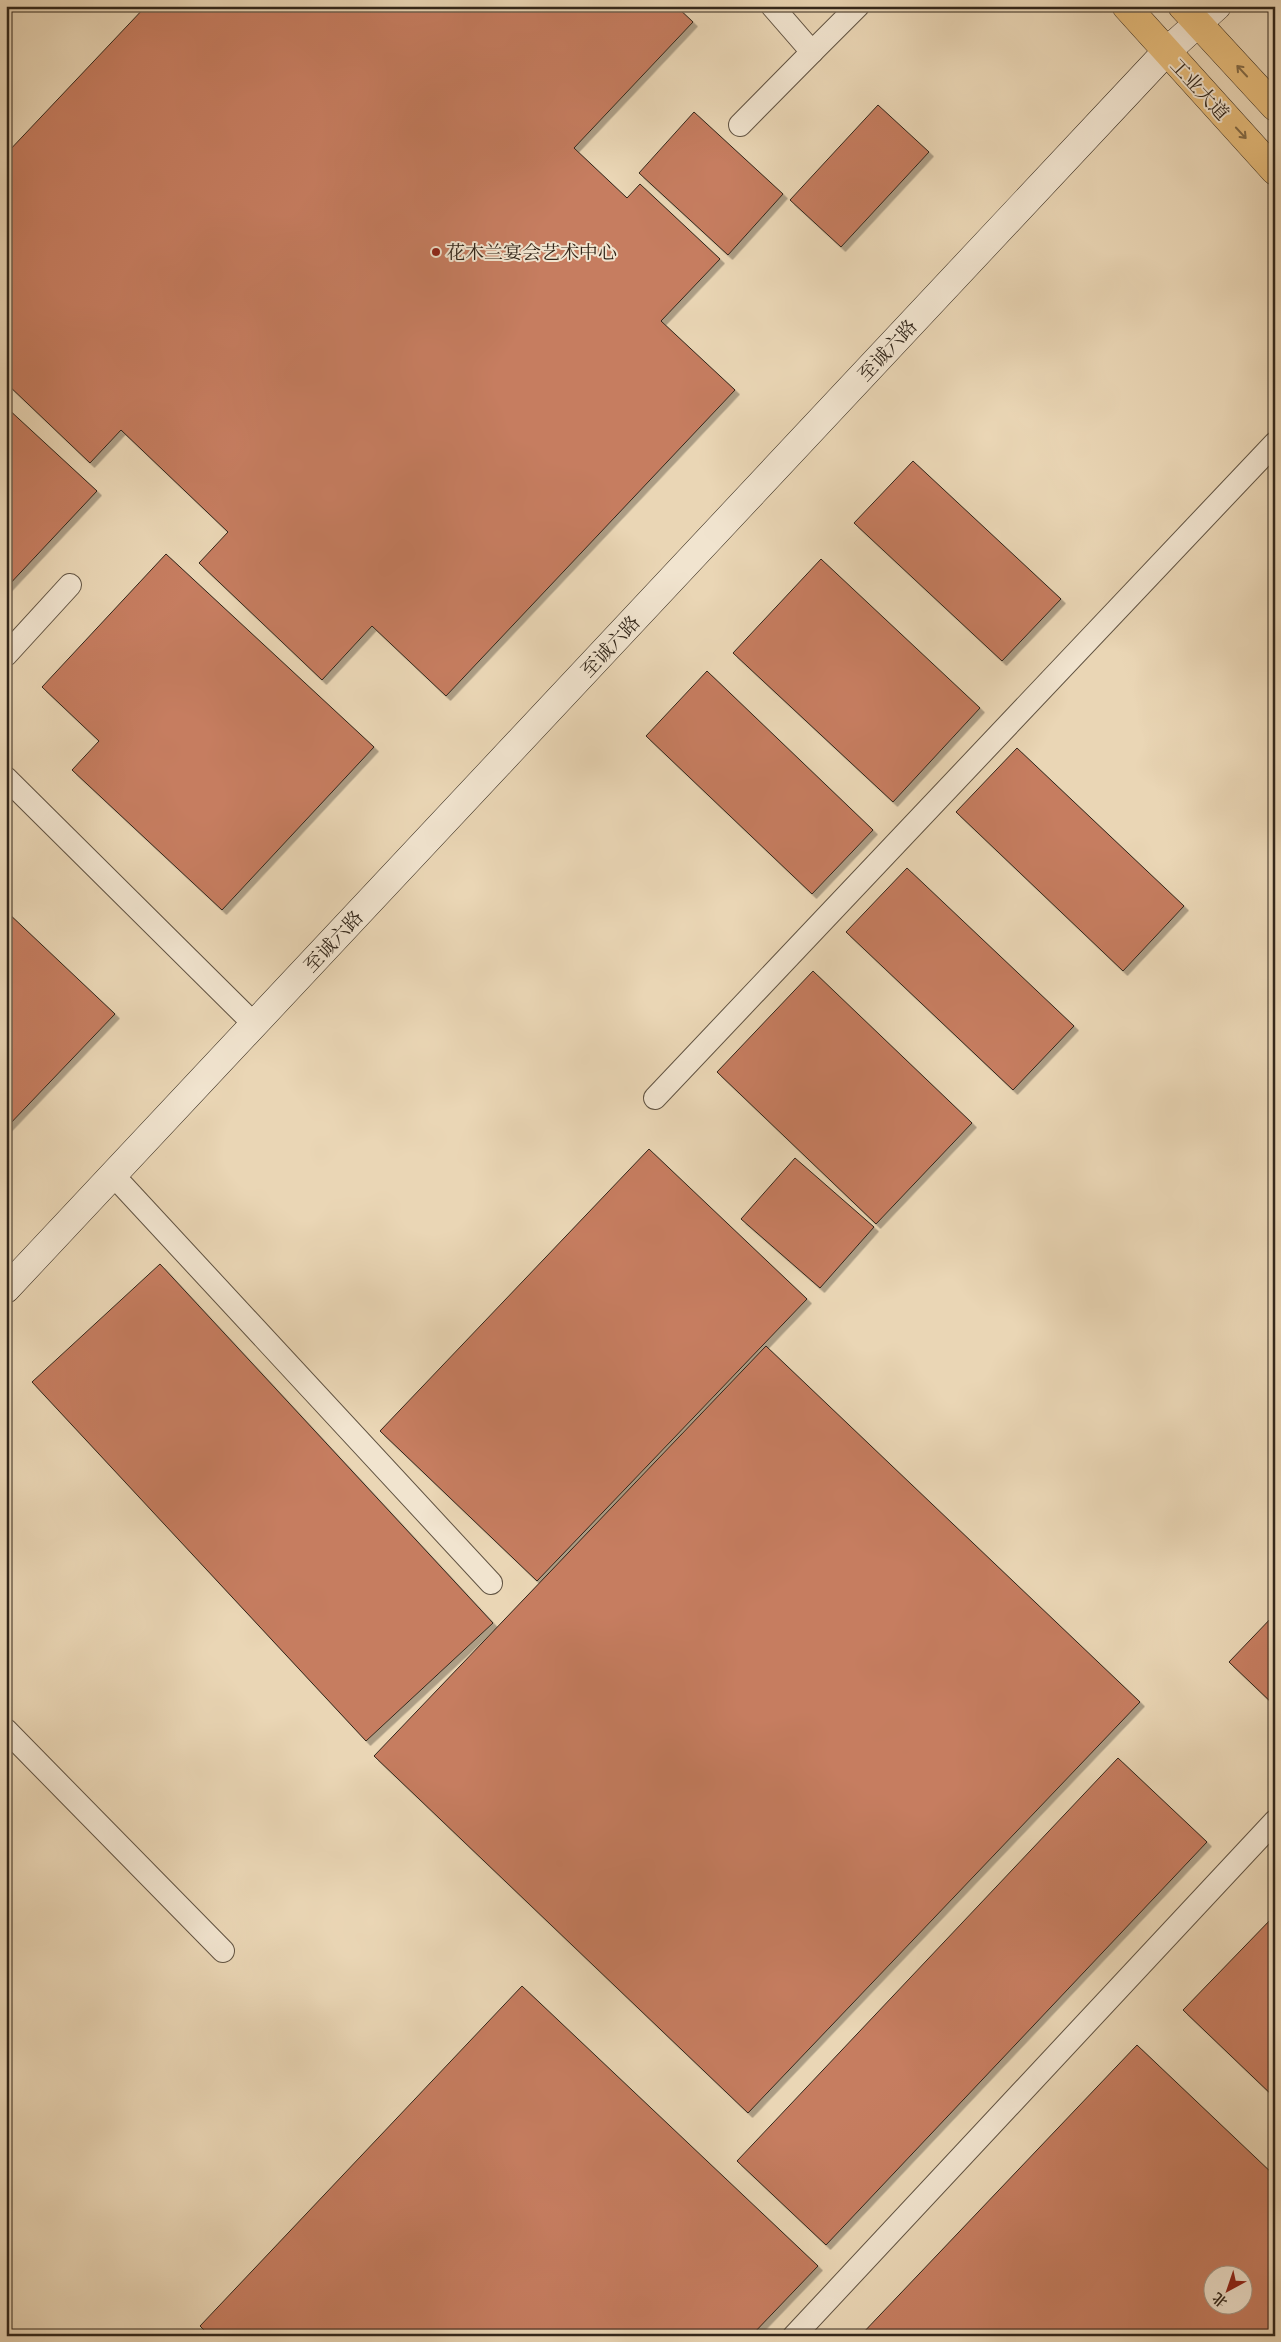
<svg xmlns="http://www.w3.org/2000/svg" width="1281" height="2342" viewBox="0 0 1281 2342" font-family="'EB Garamond','Noto Serif SC',serif">
  <defs>
    <filter id="shadow"><feDropShadow dx="4.5" dy="4.5" stdDeviation="0" flood-color="#0004"/></filter>
  </defs>
  <rect width="100%" height="100%" fill="#ead6b5"/>
  <filter id="stains"><feTurbulence type="fractalNoise" baseFrequency=".004" numOctaves="4"/><feColorMatrix values="0 0 0 0 .2 0 0 0 0 .09 0 0 0 0 .02 0 0 0 .5 -.17"/></filter>
  <radialGradient id="worn" r=".72"><stop offset=".6" stop-color="#630" stop-opacity="0"/><stop offset="1" stop-color="#630" stop-opacity=".3"/></radialGradient>
  <g fill="#c67d60" stroke="#33271b" fill-rule="evenodd" filter="url(#shadow)">
    <polygon points="146,6 676,6 693,22 574,148 627,198 640,184 720,259 661,321 735,390 446,696 372,626 322,680 199,563 228,532 121,430 90,463 6,383 6,154"/>
    <polygon points="878,105 929,152 841,247 790,200"/>
    <polygon points="694,112 783,194 728,255 639,173"/>
    <polygon points="6,407 97,491 6,588"/>
    <polygon points="913,461 1061,599 1002,661 854,523"/>
    <polygon points="166,554 374,747 222,910 72,770 99,741 42,687"/>
    <polygon points="821,559 980,708 893,802 733,653"/>
    <polygon points="707,671 873,830 812,894 646,736"/>
    <polygon points="1017,748 1184,906 1123,971 956,812"/>
    <polygon points="907,868 1074,1026 1013,1090 846,932"/>
    <polygon points="6,911 115,1014 6,1128"/>
    <polygon points="813,971 972,1123 876,1224 717,1072"/>
    <polygon points="649,1149 807,1299 537,1581 380,1431"/>
    <polygon points="795,1158 874,1227 820,1288 741,1219"/>
    <polygon points="160,1264 493,1623 366,1741 32,1382"/>
    <polygon points="766,1346 1140,1702 748,2113 374,1756"/>
    <polygon points="1275,1614 1275,1706 1229,1662"/>
    <polygon points="1118,1758 1207,1842 826,2245 737,2161"/>
    <polygon points="1274,1916 1275,1916 1275,2098 1183,2010"/>
    <polygon points="522,1986 818,2266 751,2336 210,2336 200,2326"/>
    <path d="M1137,2045L1275,2176V2336H860ZM1214,2274H1244V2304H1214Z"/>
  </g>
  <g fill="none" stroke-linecap="round" stroke-linejoin="round">
    <defs>
      <g id="lane">
        <polyline points="772,6 812,52 858,6"/>
        <polyline points="740,125 812,52"/>
        <polyline points="6,655 70,585"/>
        <polyline points="6,778 255,1025"/>
        <polyline points="655,1098 1275,443"/>
        <polyline points="113,1175 491,1583"/>
        <polyline points="6,1730 223,1951"/>
        <polyline points="794,2336 1275,1821"/>
      </g>
      <polyline id="secondary" points="6,1289 1166,52 1217,6"/>
      <g id="primary">
        <polyline points="1126,6 1275,171"/>
        <polyline points="1182,6 1275,107"/>
      </g>
    </defs>
    <use href="#lane" stroke="#615342" stroke-width="24"/>
    <use href="#secondary" stroke="#33271b" stroke-width="29"/>
    <use href="#primary" stroke="#33271b" stroke-width="29"/>
    <use href="#lane" stroke="#f1e4cf" stroke-width="22"/>
    <use href="#secondary" stroke="#f1e4cf" stroke-width="28"/>
    <use href="#primary" stroke="#e5bb7a" stroke-width="28"/>
  </g>
  <defs><path id="oneway-shaft" d="M-6 0H5M1.5-3L5.5 0L1.5 3" fill="none" stroke-width="1.6" stroke-linecap="round" stroke-linejoin="round" transform="scale(1.25)"/></defs>
  <g stroke="#836a46">
    <use href="#oneway-shaft" transform="translate(1242 71) rotate(-133)"/>
    <use href="#oneway-shaft" transform="translate(1241 133) rotate(47)"/>
  </g>
  <circle fill="#8f2418" stroke="#f1e4cf" stroke-width="2" cx="436" cy="252" r="5"/>
  <g text-anchor="middle" stroke-width="4" stroke-linejoin="round" paint-order="stroke">
    <g font-size="19" fill="#33271b" stroke="#f1e4cf">
      <text transform="translate(1200 89) rotate(47)" y="7">工业大道</text>
      <text transform="translate(887 350) rotate(-47)" y="7">至诚六路</text>
      <text transform="translate(610 646) rotate(-47)" y="7">至诚六路</text>
      <text transform="translate(333 941) rotate(-47)" y="7">至诚六路</text>
    </g>
    <g font-size="19" fill="#33271b" stroke="#f1e4cf" text-anchor="start">
      <text x="446" y="259">花木兰宴会艺术中心</text>
    </g>
  </g>
  <rect width="1281" height="2342" fill="none" stroke="#ead6b5" stroke-width="25"/>
  <rect x="8" y="8" width="1266" height="2327" fill="none" stroke="#33271b" stroke-width="2.5"/>
  <rect x="12" y="12" width="1256" height="2317" fill="none" stroke="#33271b"/>
  <g transform="translate(1228 2290) rotate(220)"><circle r="24" fill="#f1e4cf" stroke="#a59887"/>
  <path d="M0-4L9 19L0 12L-9 19Z" fill="#8f2418"/>
  <text y="-8" font-size="14" font-weight="bold" text-anchor="middle" fill="#33271b">北</text>
  </g>
  <rect width="100%" height="100%" filter="url(#stains)"/>
  <rect width="100%" height="100%" fill="url(#worn)"/>
</svg>
